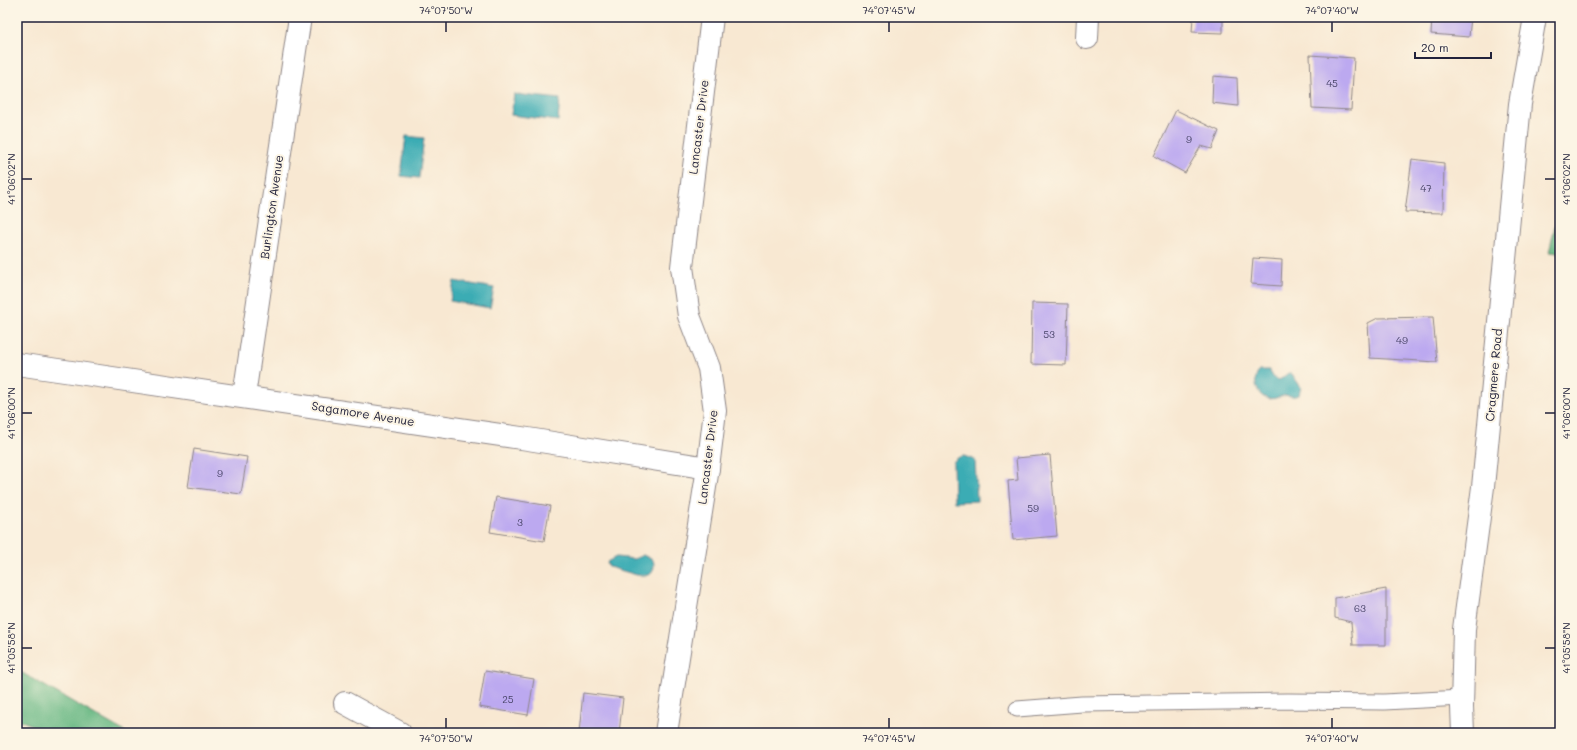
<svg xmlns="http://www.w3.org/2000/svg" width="1577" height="750" viewBox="0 0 1577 750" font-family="Mali,sans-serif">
  <rect width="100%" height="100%" fill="#fcf5e5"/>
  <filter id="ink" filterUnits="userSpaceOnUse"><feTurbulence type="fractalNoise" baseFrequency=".025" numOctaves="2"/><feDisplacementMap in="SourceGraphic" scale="8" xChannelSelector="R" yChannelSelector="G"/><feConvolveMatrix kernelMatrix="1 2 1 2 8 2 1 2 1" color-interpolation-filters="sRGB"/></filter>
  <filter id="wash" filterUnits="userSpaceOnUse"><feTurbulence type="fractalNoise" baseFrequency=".012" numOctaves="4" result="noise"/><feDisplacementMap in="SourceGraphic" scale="16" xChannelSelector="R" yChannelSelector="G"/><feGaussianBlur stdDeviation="0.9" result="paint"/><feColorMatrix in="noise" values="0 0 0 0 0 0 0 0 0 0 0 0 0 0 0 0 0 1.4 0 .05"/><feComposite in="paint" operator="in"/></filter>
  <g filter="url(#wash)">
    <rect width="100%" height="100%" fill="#f8e8d2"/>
    <g fill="#67b883" stroke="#446d5f">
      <polygon points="1560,205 1560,253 1549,252"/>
      <polygon points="17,670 127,733 52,733 17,719"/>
    </g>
    <g fill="#3aacb4" stroke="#2e6778">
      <polygon points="514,94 560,99 558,121 511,115"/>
      <polygon points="406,136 424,138 419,178 401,176"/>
      <polygon points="454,281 494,288 490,308 450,301"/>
      <path d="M1260,370H1269L1274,378L1278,380L1281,379L1288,373H1291L1301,387L1299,395C1293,398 1288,394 1283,396C1277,397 1271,401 1264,397C1256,393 1252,376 1260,370Z"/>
      <polygon points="964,456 975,460 977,501 954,502 953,462 959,457"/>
      <path d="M643,555L653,560C655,566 654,572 649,575H637L609,567L607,562L616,557L634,559Z"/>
    </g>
    <g id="blocks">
      <g fill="#bca9f0">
        <polygon points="1193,17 1223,17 1223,33 1192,32"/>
        <polygon points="1432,17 1471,17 1469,37 1431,34"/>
        <polygon points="1310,55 1354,58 1351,110 1312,108"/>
        <polygon points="1213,76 1237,78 1238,106 1212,103"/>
        <polygon points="1176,110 1219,131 1212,149 1201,146 1185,173 1154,156"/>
        <polygon points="1412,159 1444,163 1443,213 1405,212"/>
        <polygon points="1253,258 1282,260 1281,286 1251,284"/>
        <polygon points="1032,303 1068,304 1066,365 1031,364"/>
        <polygon points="1433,317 1437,362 1370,358 1368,323 1378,318"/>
        <polygon points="194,449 247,457 241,494 188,487"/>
        <polygon points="1050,455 1057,536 1013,540 1008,481 1018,480 1016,458"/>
        <polygon points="496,497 550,506 544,541 490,532"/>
        <polygon points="1386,589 1386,645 1353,645 1351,622 1335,618 1335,598"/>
        <rect x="1558" y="604" width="2" height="68"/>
        <polygon points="485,671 534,679 528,715 479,707"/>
        <polygon points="583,693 623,698 619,733 579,733"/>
      </g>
    </g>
  </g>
  <g filter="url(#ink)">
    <use href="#blocks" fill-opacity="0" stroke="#8d8586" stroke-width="1"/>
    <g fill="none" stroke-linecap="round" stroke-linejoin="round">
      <defs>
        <polyline id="service" points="1017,709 1082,704 1288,701 1384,702 1462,698"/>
        <g id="minor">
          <polyline points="1087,38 1088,17"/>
          <polyline points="17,364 528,439 708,468"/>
          <polyline points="244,396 300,17"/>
          <polyline points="345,703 400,733"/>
          <polyline points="666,733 708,468 715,411 709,368 689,316 682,267 712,17"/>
        </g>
        <polyline id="tertiary" points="1463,733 1462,707 1464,629 1483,487 1520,104 1535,17"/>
      </defs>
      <use href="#service" stroke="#8d8586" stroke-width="17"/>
      <use href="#minor" stroke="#8d8586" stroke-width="24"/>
      <use href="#tertiary" stroke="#8d8586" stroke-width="24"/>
      <use href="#service" stroke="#fff" stroke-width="15"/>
      <use href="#minor" stroke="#fff" stroke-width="22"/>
      <use href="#tertiary" stroke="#fff" stroke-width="22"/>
    </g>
  </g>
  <path fill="none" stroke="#22223b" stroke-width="1.5" d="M446,22V32M889,22V32M1332,22V32M22,179H32M1545,179H1555M22,413H32M1545,413H1555M22,648H32M1545,648H1555M446,718V728M889,718V728M1332,718V728"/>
  <g text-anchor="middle" stroke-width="4" stroke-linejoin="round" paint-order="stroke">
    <g font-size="10" fill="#484468">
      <text x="1332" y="87">45</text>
      <text x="1189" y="143">9</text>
      <text x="1426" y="192">47</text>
      <text x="1049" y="338">53</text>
      <text x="1402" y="344">49</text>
      <text x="220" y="477">9</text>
      <text x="1033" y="512">59</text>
      <text x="520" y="526">3</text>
      <text x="1360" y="612">63</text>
      <text x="508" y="703">25</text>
    </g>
    <g font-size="12" fill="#22223b" stroke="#fcf5e5">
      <text transform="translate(699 127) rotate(-83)" y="4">Lancaster Drive</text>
      <text transform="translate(272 207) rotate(-82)" y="4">Burlington Avenue</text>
      <text transform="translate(1494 375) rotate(-85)" y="4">Cragmere Road</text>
      <text transform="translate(363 414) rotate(9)" y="4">Sagamore Avenue</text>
      <text transform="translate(708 457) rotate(-83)" y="4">Lancaster Drive</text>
    </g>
  </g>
  <rect width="1577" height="750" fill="none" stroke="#fcf5e5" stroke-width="44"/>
  <path d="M1415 52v6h76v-6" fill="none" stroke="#22223b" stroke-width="2"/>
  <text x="1421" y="52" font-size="12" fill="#22223b" stroke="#fcf5e5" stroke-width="3" paint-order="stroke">20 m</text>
  <rect x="22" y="22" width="1533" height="706" fill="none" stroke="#22223b" stroke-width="1.5"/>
  <g font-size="10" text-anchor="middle" fill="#22223b">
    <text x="446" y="14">74°07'50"W</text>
    <text x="889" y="14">74°07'45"W</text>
    <text x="1332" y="14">74°07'40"W</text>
    <text transform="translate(11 179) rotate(-90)" y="4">41°06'02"N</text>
    <text transform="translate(1566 179) rotate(-90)" y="4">41°06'02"N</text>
    <text transform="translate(11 413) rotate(-90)" y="4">41°06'00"N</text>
    <text transform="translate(1566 413) rotate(-90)" y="4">41°06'00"N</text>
    <text transform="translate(11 648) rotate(-90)" y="4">41°05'58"N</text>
    <text transform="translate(1566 648) rotate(-90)" y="4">41°05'58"N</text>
    <text x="446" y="742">74°07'50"W</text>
    <text x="889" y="742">74°07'45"W</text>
    <text x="1332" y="742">74°07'40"W</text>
  </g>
</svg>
